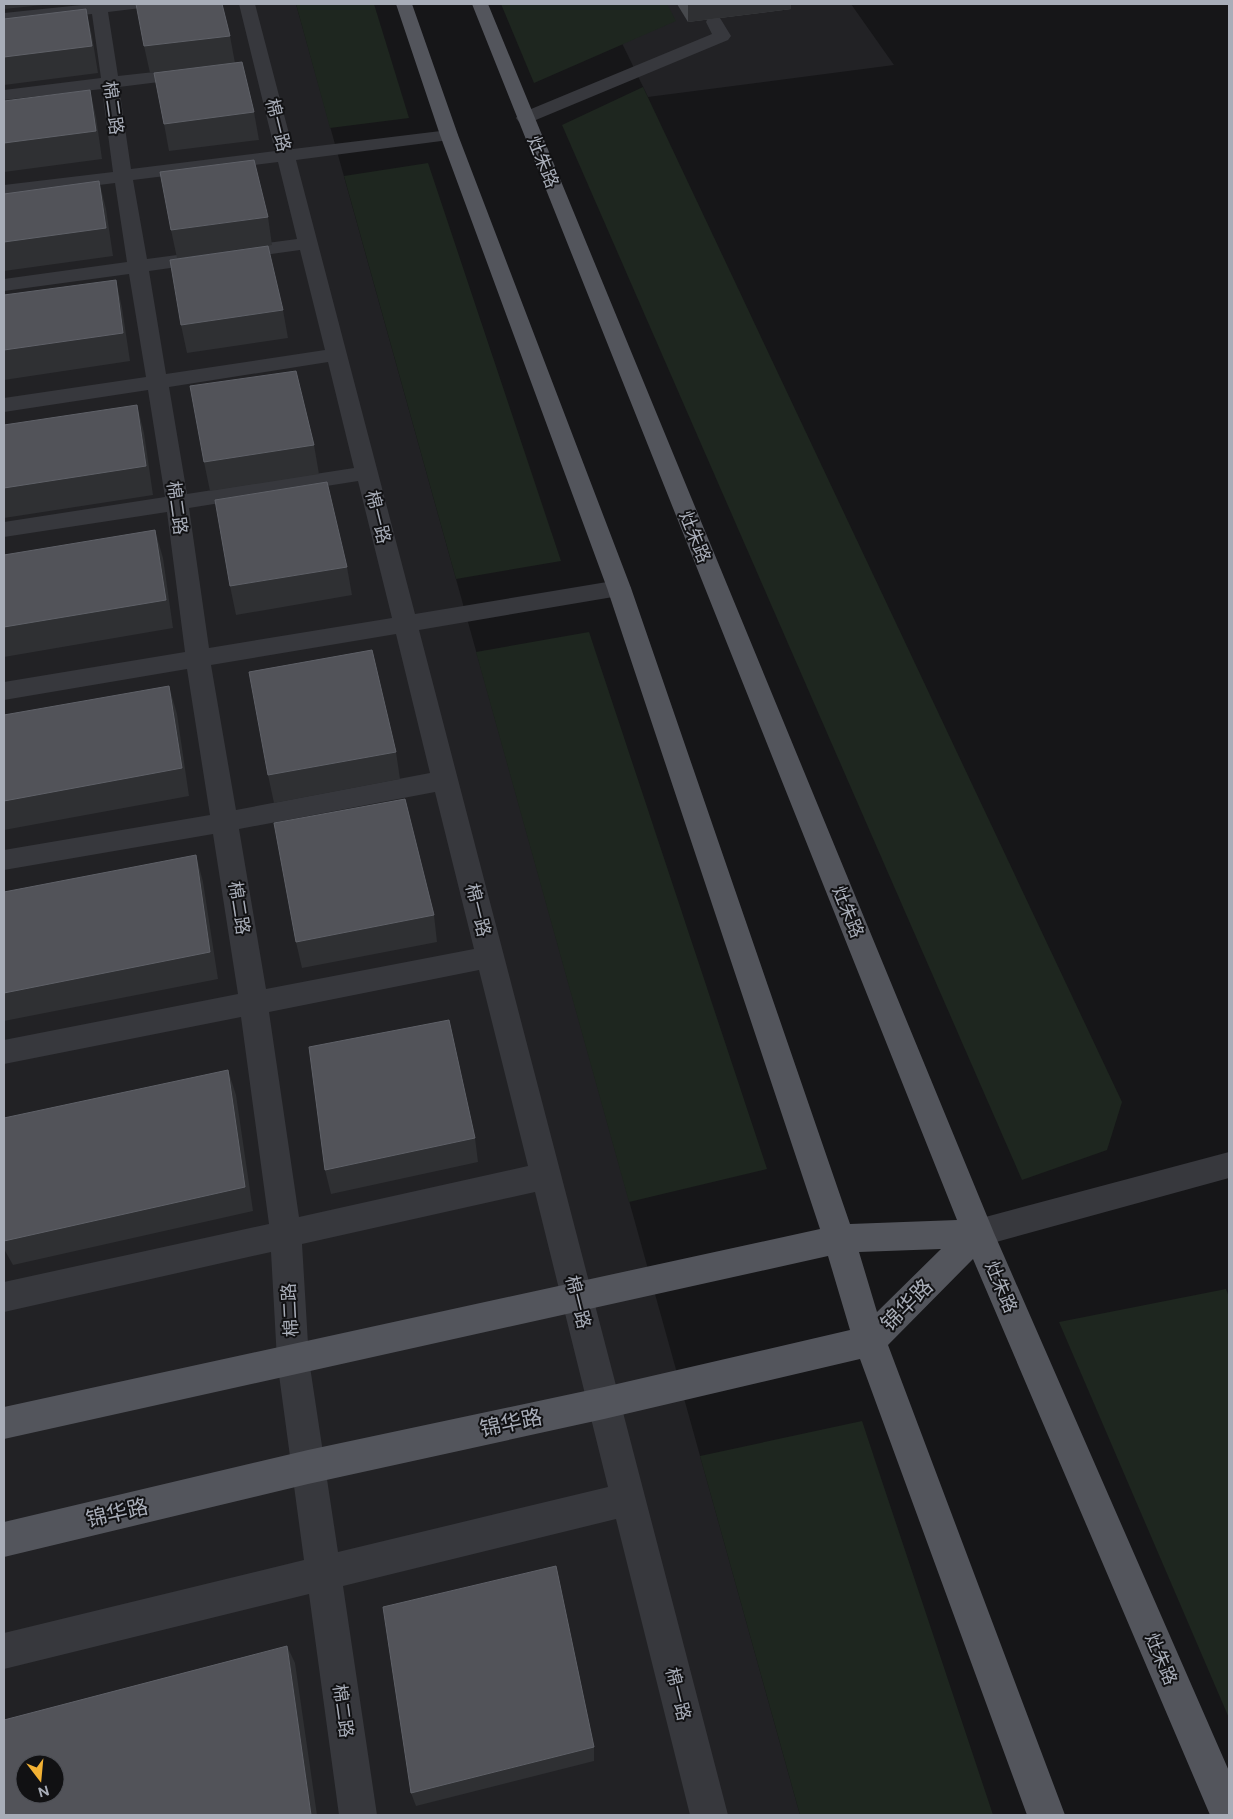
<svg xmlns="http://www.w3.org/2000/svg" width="1233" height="1819" viewBox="0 0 1233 1819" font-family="Figtree,'Noto Sans SC',sans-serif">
  <rect width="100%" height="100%" fill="#161618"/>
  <g fill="#222225" fill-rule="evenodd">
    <path d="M4,4H296L800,1815H4ZM25,1764H55V1794H25Z"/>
    <polygon points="603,4 851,4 894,65 648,97"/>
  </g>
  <g fill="#1e261f">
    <polygon points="296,4 374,4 409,118 330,128"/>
    <polygon points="501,4 667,4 676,21 534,83"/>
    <polygon points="643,87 1122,1102 1107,1150 1022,1180 562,125"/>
    <polygon points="428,163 561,561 456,579 344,176"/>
    <polygon points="589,632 767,1169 629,1202 476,652"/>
    <polygon points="1226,1289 1229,1297 1229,1718 1059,1322"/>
    <polygon points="862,1421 993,1815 800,1815 700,1456"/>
  </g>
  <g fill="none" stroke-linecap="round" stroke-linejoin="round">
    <g fill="#37383d" fill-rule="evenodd">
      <path d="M91,4H143L141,8L108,12L118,76L191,68L197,69L200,73L197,77L191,78L119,87L131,169L275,151L239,4H255L293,149L449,130L455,131L458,135L455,139L449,140L296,160L415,614L619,580L627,582L631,588L627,594L619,596L419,630L728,1815H690L616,1519L343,1586L377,1815H339L309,1594L4,1669V1633L304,1560L277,1360L271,1252L4,1312V1282L269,1224L241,1017L4,1064V1040L238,994L213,834L4,870V850L210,815L187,669L4,700V682L185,652L167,512L4,537V522L165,497L148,390L4,412V398L146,377L129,274L4,291V279L127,262L115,183L4,197V185L113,172L102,89L4,100V90L101,78L92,14L4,23V13ZM278,162L297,239L147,259L133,180ZM300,250L325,350L166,374L149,271ZM328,362L354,468L187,494L169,387ZM358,481L392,618L209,648L189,508ZM396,634L430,773L236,810L211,665ZM435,792L474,949L266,989L239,829ZM479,970L528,1166L299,1217L269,1012ZM535,1192L608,1487L338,1552L309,1360L302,1244Z"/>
      <polygon points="714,17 720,18 731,36 728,40 531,122 525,123 519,122 516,118 519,114 712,34 706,22 708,18"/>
      <polygon points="1229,1152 1229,1178 978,1247 967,1243 962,1233 967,1223 978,1219"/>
    </g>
    <path fill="#53555c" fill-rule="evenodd" d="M396,4H412L458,135L631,588L850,1224L957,1220L472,4H488L994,1233L1229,1771V1815H1210L973,1259L888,1345L1065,1815H1027L860,1359L604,1419L308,1484L4,1557V1522L308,1450L604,1387L850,1330L828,1256L4,1439V1407L820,1229L607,588L440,135ZM941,1249L877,1312L859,1252Z"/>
  </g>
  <polygon fill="#47494d" points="677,4 791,4 791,9 688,22"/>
  <g fill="#2f3033">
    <polygon points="4,4 53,4 4,9"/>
    <polygon points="688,4 791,4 791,9 688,22"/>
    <polygon points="86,9 92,36 98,73 4,85 4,57"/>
    <polygon points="230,36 235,63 150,73 144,46"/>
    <polygon points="90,90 96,117 102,159 4,172 4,143"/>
    <polygon points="254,112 259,140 169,151 164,124"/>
    <polygon points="99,181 106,209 113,256 4,271 4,242"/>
    <polygon points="268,217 272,245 177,258 171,230"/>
    <polygon points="116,280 122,308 130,361 4,380 4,350"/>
    <polygon points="283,310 288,338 187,353 181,325"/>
    <polygon points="137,405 144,433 153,495 4,518 4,488"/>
    <polygon points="314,445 319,474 210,491 204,462"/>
    <polygon points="155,530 163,558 173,628 4,657 4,627"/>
    <polygon points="347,567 352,595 236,615 230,586"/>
    <polygon points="169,686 177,714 189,796 4,830 4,801"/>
    <polygon points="396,752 400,779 274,803 268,775"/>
    <polygon points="196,855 203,882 218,979 4,1021 4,993"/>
    <polygon points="434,915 437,942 302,968 296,942"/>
    <polygon points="228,1070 236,1095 253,1211 13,1265 4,1249 4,1241"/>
    <polygon points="475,1138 478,1162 331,1194 325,1170"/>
    <polygon points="287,1646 295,1663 317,1815 311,1815"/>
    <polygon points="594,1747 594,1761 416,1806 411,1793"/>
  </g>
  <g fill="#525359" stroke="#5f6168" fill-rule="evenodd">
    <polygon points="136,4 222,4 230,36 144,46"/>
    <polygon points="86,9 92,46 4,57 4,19"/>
    <polygon points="242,62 254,112 164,124 154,73"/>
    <polygon points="90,90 96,131 4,143 4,101"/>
    <polygon points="254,160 268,217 171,230 160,172"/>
    <polygon points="99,181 106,228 4,242 4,194"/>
    <polygon points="268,246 283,310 181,325 170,260"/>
    <polygon points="116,280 123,333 4,350 4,295"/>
    <polygon points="296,371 314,445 204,462 190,386"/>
    <polygon points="137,405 146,466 4,488 4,425"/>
    <polygon points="327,482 347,567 230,586 215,500"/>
    <polygon points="155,530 166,600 4,627 4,555"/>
    <polygon points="372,650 396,752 268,775 249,672"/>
    <polygon points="169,686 182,768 4,801 4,715"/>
    <polygon points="405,799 434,915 296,942 274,823"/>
    <polygon points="196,855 210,952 4,993 4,892"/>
    <polygon points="449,1020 475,1138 325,1170 309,1047"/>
    <polygon points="228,1070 245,1187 4,1241 4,1118"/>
    <polygon points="556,1566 594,1747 411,1793 383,1607"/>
    <path d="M287,1646L311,1815H4V1720ZM25,1764H55V1794H25Z"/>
  </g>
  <g text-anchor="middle" stroke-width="4" stroke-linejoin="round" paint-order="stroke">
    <g font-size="18" fill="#a8adb8" stroke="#111113">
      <text transform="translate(113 108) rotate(82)" y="6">棉二路</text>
      <text transform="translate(278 125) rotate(76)" y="6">棉一路</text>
      <text transform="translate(543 162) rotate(68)" y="6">灶朱路</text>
      <text transform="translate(177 508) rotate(82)" y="6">棉二路</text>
      <text transform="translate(378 517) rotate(76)" y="6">棉一路</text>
      <text transform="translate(695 537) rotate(68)" y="6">灶朱路</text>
      <text transform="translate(239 908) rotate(81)" y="6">棉二路</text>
      <text transform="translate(478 910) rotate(76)" y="6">棉一路</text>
      <text transform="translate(848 912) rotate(68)" y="6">灶朱路</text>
      <text transform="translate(1001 1287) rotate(67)" y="6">灶朱路</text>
      <text transform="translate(578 1302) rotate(76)" y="6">棉一路</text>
      <text transform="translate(290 1310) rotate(-93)" y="6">棉二路</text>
      <text transform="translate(1161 1659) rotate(67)" y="6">灶朱路</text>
      <text transform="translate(678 1694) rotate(76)" y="6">棉一路</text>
      <text transform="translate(343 1711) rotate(82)" y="6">棉二路</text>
    </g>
    <g font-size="21" fill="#a8adb8" stroke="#111113">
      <text transform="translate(907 1305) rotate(-45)" y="7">锦华路</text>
      <text transform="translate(511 1423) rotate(-12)" y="7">锦华路</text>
      <text transform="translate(117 1513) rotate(-13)" y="7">锦华路</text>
    </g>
  </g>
  <rect width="1233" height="1819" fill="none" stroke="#a8adb8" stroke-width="10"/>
  <g transform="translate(40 1779) rotate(164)"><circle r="24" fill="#111113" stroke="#4d4f55"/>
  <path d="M0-4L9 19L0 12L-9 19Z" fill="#f2b134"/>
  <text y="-8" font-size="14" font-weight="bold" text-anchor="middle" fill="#a8adb8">N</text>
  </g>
</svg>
